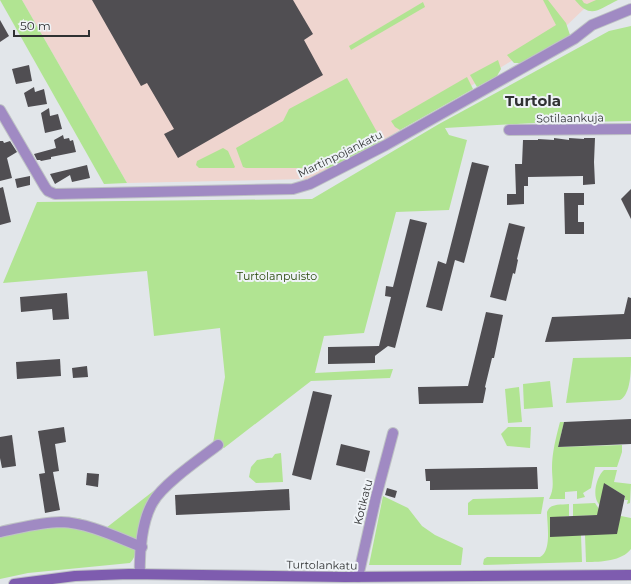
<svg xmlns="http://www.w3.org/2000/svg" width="631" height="584" viewBox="0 0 631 584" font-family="Montserrat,sans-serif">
  <rect width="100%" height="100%" fill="#e2e6ea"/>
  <polygon fill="#efd5cf" points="22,0 601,0 586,7 563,29 382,141 338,164 307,179 127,183"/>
  <g fill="#b1e492">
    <polygon points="0,0 22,0 127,183 104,184"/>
    <polygon points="543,0 548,0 566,23 570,35 520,63 514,63 507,55 556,25"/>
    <path d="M575,0H582L584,3L587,4L596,0H618C599,9 591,20 575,0Z"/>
    <polygon points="423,2 425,7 351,50 349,46"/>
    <polygon points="631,26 631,121 534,123 445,128 449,135 467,140 449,210 396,212 364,333 324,336 315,373 393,369 390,378 311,381 224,448 213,443 225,377 220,328 154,336 147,271 3,283 37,202 312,199 439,124 609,31"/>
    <polygon points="498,60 501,69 497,76 477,87 470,75"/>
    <polygon points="467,77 473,89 400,130 395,127 391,121"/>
    <polygon points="347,78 382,141 338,164 328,168 246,168 243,167 236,148 283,121 289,109"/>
    <polygon points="223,148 228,151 235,167 234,168 199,168 196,165 197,161"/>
    <path d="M631,357C631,370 631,394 620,400L566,403L573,358Z"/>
    <polygon points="550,381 553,407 524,409 523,384"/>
    <polygon points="519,387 522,422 508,423 505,389"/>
    <path d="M560,422H564L558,447L622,445V452L617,467H595L591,488L583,493L585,497L577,499V491L565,492V499H549C555,488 552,480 552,468C552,453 556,437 560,422Z"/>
    <polygon points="508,427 531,427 530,448 507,446 501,434"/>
    <path d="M281,453L283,482L256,483L249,477L251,467L257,460C262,460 269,457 272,458L275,454Z"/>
    <path d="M604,470H617L614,482L631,484L630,503L627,504L628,500H625V496L605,484L607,512C604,509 600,506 598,503C592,494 597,476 604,470Z"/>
    <path d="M156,489C152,495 145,503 143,511C139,524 140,554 130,563L28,573L0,579V528L58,517L79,518L106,528Z"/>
    <polygon points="383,496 408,508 422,526 435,535 463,548 461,565 369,565"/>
    <polygon points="544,497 541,514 468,515 468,503 473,499"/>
    <polygon points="595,503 603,515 573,516 573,504"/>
    <path d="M569,504V516L550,518V536L581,535L582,562L484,565L483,564L484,559L487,557H540C552,551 547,524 547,512C550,503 561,505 569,504Z"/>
    <path d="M621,516L631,518V549C622,561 601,562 586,562L585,535Z"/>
  </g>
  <g fill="#504e52">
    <polygon points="92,0 293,0 313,34 304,40 323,75 178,158 164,134 174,129 147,83 141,86"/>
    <polygon points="0,20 9,36 0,42"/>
    <polygon points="29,65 32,81 16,84 12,69"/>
    <polygon points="34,87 35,92 44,89 47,104 28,107 24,93"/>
    <polygon points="49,108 50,116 58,114 62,129 45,133 41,113"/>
    <polygon points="63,135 64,139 69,138 70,141 73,140 76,152 51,157 51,159 41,161 40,160 37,160 34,154 56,148 54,140"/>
    <polygon points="554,138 569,140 569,138 584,139 584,138 595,138 594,162 595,184 583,185 583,176 528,177 528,186 524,186 524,204 507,205 507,194 516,194 515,164 522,164 523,140 538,140 538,139 554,140"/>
    <polygon points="0,141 3,141 4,143 10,141 17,152 7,158 12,178 0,181"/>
    <polygon points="472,162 489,166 464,263 455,260 442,311 426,307 438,261 446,264"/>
    <polygon points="87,165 90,178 72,182 70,175 55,184 50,174"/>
    <polygon points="30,176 30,185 17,188 15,179"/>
    <polygon points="3,187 11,222 0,225 0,188"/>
    <polygon points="631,189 631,219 621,199"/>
    <polygon points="564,193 584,193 584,205 578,205 578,222 584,222 584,234 565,234"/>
    <polygon points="410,219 427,223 395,348 388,346 376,355 375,356 375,363 328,364 328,347 379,346 391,297 385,296 386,286 393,287"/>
    <polygon points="509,223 525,227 517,259 518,260 515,274 513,273 506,301 490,297"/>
    <polygon points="67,293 69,319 53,320 52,309 21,312 20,297"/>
    <polygon points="628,297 631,298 631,339 545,342 552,317 624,314"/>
    <polygon points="486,312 503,315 494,358 492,358 485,387 486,388 483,403 419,404 418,387 468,386"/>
    <polygon points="60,359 61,376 17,379 16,362"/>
    <polygon points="87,366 88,377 73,378 72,368"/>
    <polygon points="313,391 332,395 311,480 292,475"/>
    <polygon points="631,419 631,444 558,447 564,422"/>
    <polygon points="64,427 66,442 55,444 59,471 53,472 60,510 45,513 39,474 45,473 38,431"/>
    <polygon points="12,435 16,466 2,468 0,458 0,437"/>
    <polygon points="341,444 370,451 365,472 336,465"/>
    <polygon points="537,467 538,489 430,490 430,481 426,481 425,469"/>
    <polygon points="87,473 99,474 98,487 86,485"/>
    <polygon points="604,483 625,496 617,534 550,537 550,517 597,515"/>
    <polygon points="387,488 397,491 395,498 385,495"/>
    <polygon points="289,489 290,510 176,515 175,495"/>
  </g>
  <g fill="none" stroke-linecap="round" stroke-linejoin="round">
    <defs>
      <g id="street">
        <polyline points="0,110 45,187 48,191 55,194 293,189 310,184 386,145 574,39 592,25 631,9"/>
        <polyline points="509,130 631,129"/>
        <path d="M0,532C20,528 41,522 61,522C89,523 116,537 142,547"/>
        <path d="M140,574C139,553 142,520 153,502C163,484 201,458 218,445"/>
        <polyline points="358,577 376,497 393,433"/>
      </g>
      <polyline id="secondary" points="14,584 75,576 129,574 345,577 631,575"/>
    </defs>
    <use href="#street" stroke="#bec2c5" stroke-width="12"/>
    <use href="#secondary" stroke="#bec2c5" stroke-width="12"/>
    <use href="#street" stroke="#a08ac3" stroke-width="10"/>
    <use href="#secondary" stroke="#7e5caf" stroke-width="10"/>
  </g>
  <g text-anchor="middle" stroke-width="4" stroke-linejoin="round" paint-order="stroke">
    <g font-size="11" fill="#2f3132" stroke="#eff3f7">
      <text transform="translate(570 118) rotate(-1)" y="4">Sotilaankuja</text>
      <text transform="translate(340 154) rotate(-26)" y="4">Martinpojankatu</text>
      <text transform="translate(363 502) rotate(-76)" y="4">Kotikatu</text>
      <text transform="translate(322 565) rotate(1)" y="4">Turtolankatu</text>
    </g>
    <g font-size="11" fill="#27480a" stroke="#eff3f7">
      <text x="277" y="280">Turtolanpuisto</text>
    </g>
    <g font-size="15" font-weight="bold" fill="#2f3132" stroke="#eff3f7">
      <text x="533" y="106">Turtola</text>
    </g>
  </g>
  <path d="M14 30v6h75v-6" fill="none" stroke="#2f3132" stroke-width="2"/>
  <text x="20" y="30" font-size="12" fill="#2f3132" stroke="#eff3f7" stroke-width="3" paint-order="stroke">50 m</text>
</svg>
